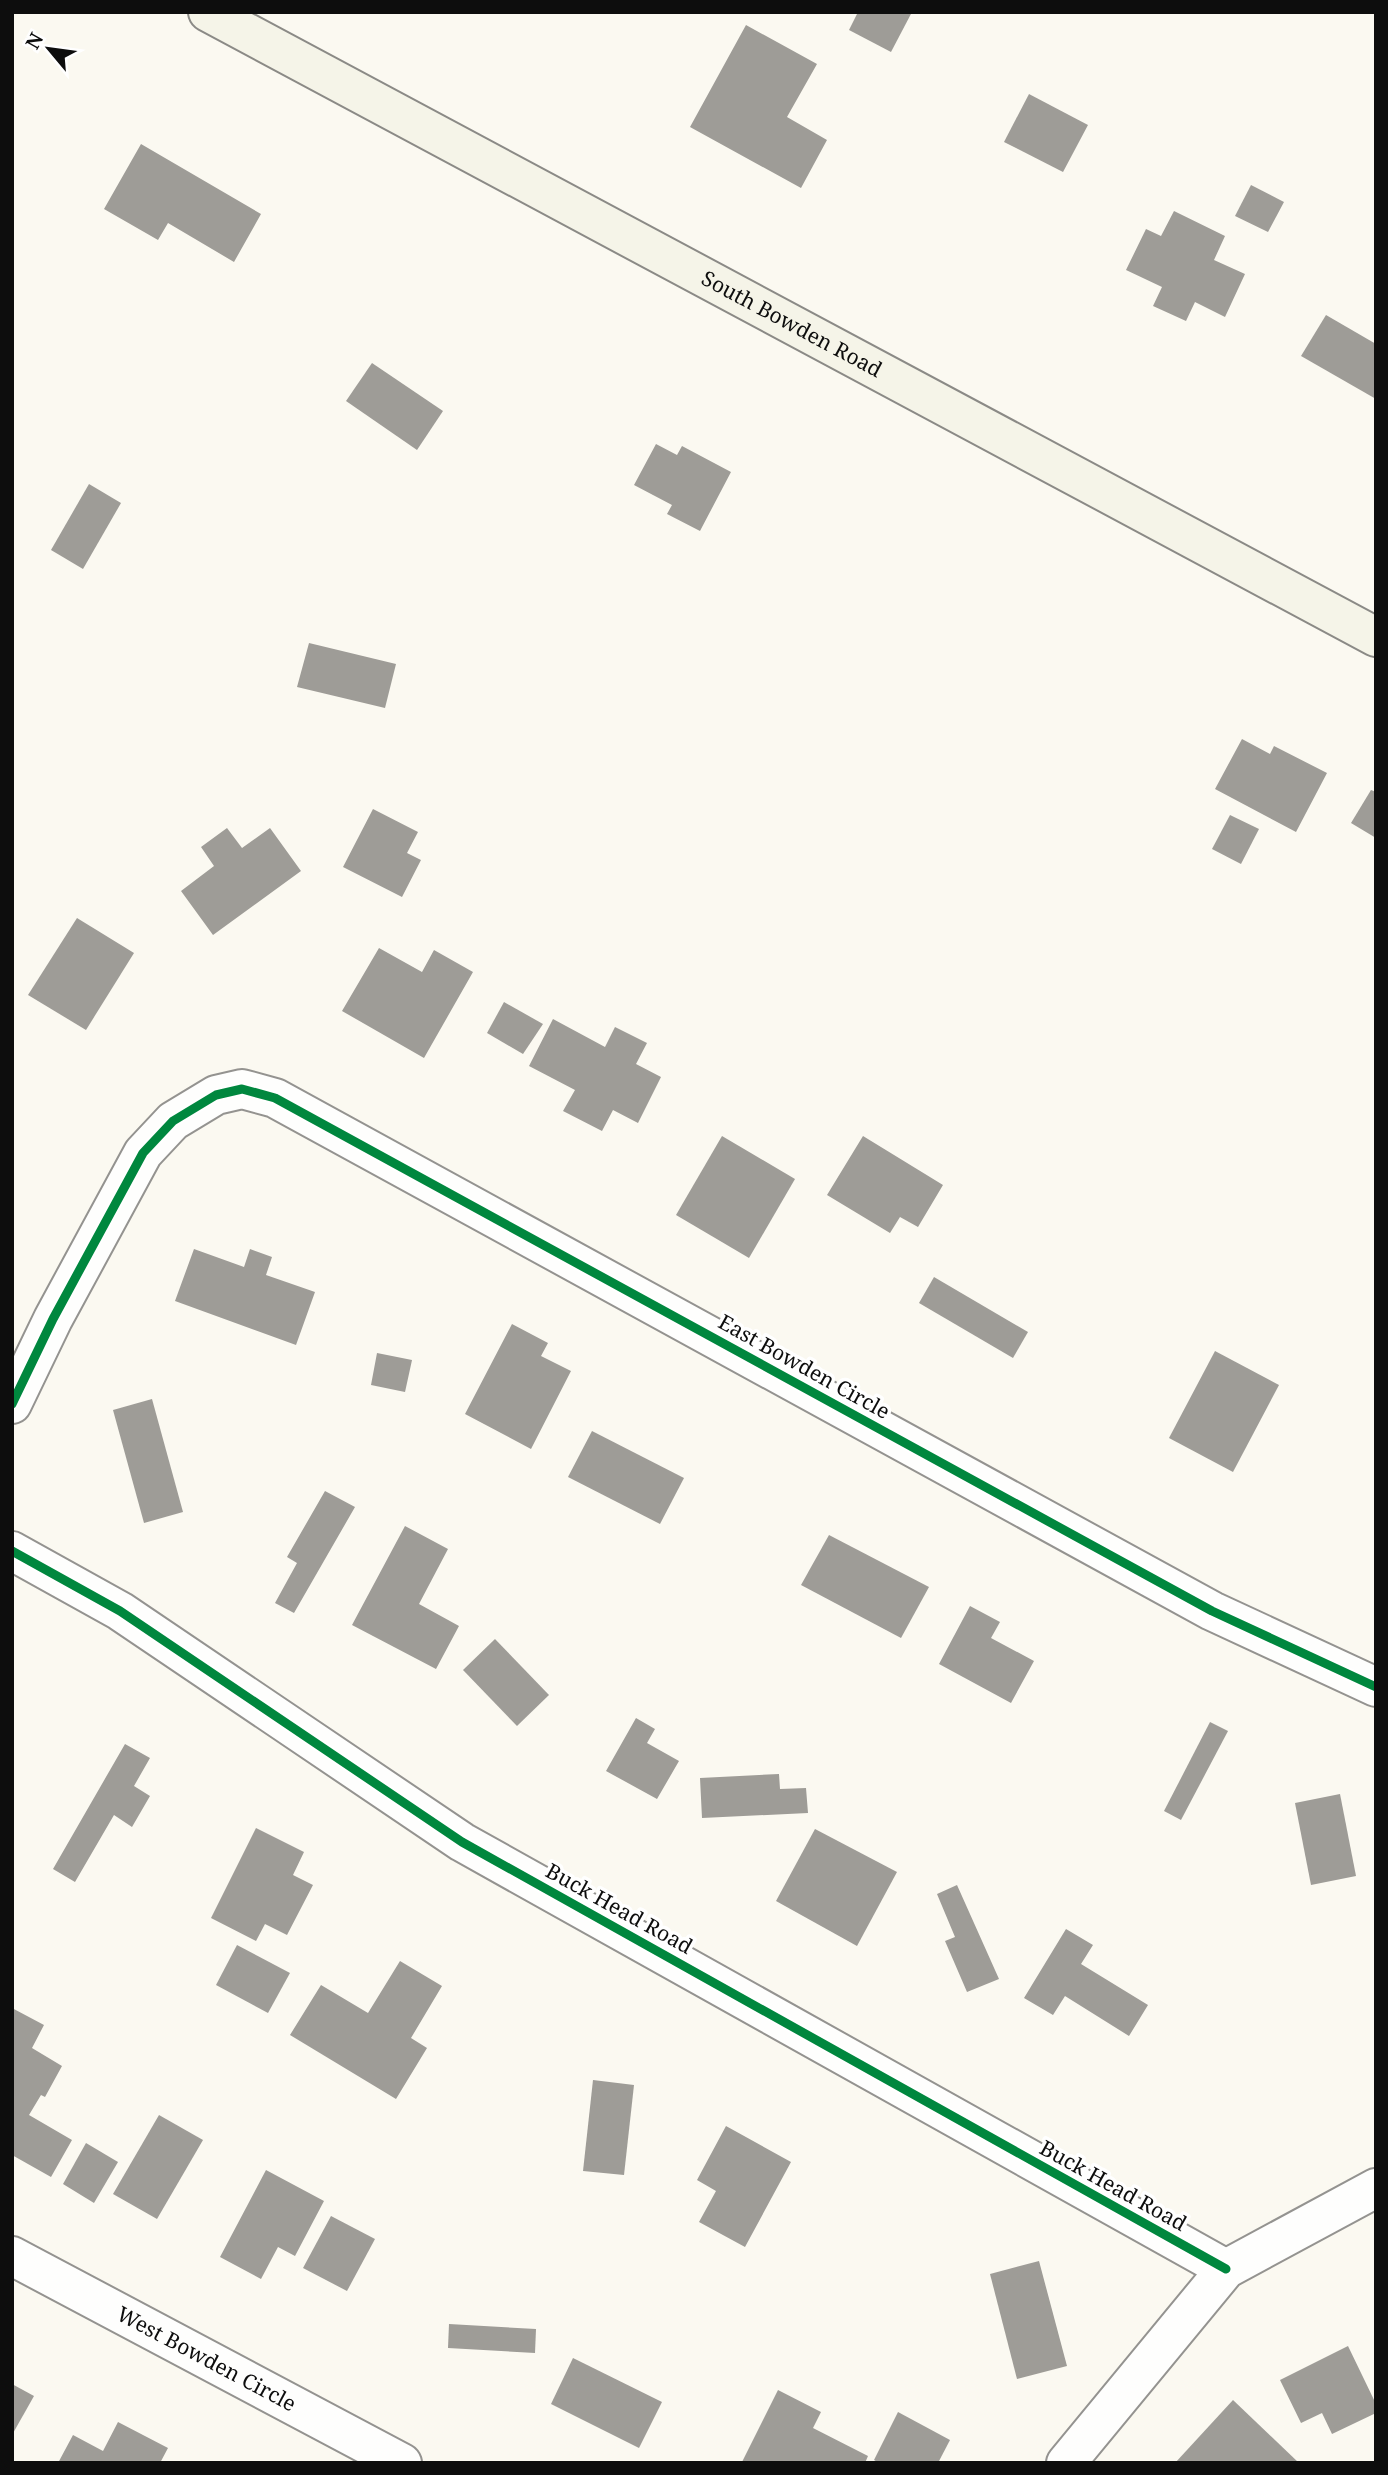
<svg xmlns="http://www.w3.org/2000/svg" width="1388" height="2475" viewBox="0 0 1388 2475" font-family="'Noto Serif',serif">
  <rect width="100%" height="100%" fill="#fbf9f1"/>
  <g fill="#9e9c97">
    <polygon points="858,12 912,12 891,52 849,30"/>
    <polygon points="746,25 817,64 787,117 827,140 801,188 690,127"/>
    <polygon points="1029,94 1088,125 1063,172 1004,142"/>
    <polygon points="141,144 261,214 234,262 168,223 158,240 104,209"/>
    <polygon points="1251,185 1284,202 1268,232 1235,216"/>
    <polygon points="1174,211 1225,236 1214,260 1245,274 1225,317 1195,302 1186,321 1153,306 1162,287 1126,270 1146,229 1161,236"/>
    <polygon points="1326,315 1376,344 1376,399 1301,356"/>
    <polygon points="372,363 443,411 417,450 346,401"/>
    <polygon points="656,444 677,455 682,446 731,472 700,531 667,514 672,505 634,485"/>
    <polygon points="89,484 121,503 83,569 51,550"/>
    <polygon points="309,643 396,664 385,708 297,687"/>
    <polygon points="1242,739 1270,754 1274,746 1327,773 1296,832 1215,789"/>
    <polygon points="1371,790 1376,792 1376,838 1351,823"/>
    <polygon points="373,809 418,832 407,853 421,860 402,897 343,867"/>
    <polygon points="1230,815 1259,829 1241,864 1212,849"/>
    <polygon points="227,828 242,848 270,828 301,871 213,935 181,891 214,866 201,847"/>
    <polygon points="77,918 134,953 86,1030 28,995"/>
    <polygon points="379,948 422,972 434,950 473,972 424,1058 342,1011"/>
    <polygon points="504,1002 543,1024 523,1054 487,1033"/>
    <polygon points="553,1019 605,1047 615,1027 647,1043 636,1064 661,1077 638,1123 613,1110 602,1131 563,1111 575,1090 529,1066"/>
    <polygon points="722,1136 795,1179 749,1258 676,1215"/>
    <polygon points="863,1136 943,1185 918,1227 900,1217 890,1233 827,1195"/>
    <polygon points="194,1249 244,1267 250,1249 272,1257 266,1275 315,1292 296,1345 175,1301"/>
    <polygon points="934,1277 1028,1332 1013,1358 919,1303"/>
    <polygon points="512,1324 548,1343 541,1356 571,1371 531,1449 465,1414"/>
    <polygon points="1215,1351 1279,1385 1233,1472 1169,1438"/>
    <polygon points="377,1353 412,1360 405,1392 371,1385"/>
    <polygon points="152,1399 183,1512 144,1523 113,1410"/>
    <polygon points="592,1431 684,1478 660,1524 568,1477"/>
    <polygon points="325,1491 355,1507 294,1613 275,1603 297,1563 287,1557"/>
    <polygon points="405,1526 448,1549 419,1604 459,1626 436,1669 352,1625"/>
    <polygon points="829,1535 929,1587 901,1638 801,1585"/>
    <polygon points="970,1606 1000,1622 991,1638 1034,1661 1011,1703 939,1664"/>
    <polygon points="495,1639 549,1695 517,1726 463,1670"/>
    <polygon points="636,1718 655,1729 647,1743 679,1761 657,1799 606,1771"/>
    <polygon points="1210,1722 1228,1731 1181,1820 1164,1811"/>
    <polygon points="125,1744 150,1758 134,1786 150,1796 132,1827 114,1815 75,1882 53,1869"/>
    <polygon points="779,1774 780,1789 806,1788 808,1813 702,1818 700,1778"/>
    <polygon points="1340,1794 1356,1876 1311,1885 1295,1803"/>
    <polygon points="256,1828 304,1852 293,1875 313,1885 287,1935 265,1924 256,1941 211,1918"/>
    <polygon points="815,1829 897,1872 857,1946 776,1901"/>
    <polygon points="957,1885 999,1979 967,1992 945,1941 955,1937 937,1894"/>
    <polygon points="1066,1929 1093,1945 1081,1964 1148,2005 1129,2036 1065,1996 1053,2015 1024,1998"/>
    <polygon points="237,1945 290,1973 268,2013 216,1985"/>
    <polygon points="400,1961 442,1986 411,2038 427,2048 396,2099 290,2035 321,1985 368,2013"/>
    <polygon points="12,2008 44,2025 32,2048 62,2066 45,2097 41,2095 29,2115 72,2140 51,2177 12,2155"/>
    <polygon points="593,2080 634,2085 624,2175 583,2171"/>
    <polygon points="159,2115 203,2140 157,2219 113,2194"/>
    <polygon points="726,2126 791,2162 745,2247 699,2222 716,2191 697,2180"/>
    <polygon points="86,2143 118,2162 94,2203 63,2184"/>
    <polygon points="266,2170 324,2201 295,2256 278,2247 261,2279 220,2257"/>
    <polygon points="331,2216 375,2239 347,2291 303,2268"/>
    <polygon points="1039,2261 1067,2366 1017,2379 990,2274"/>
    <polygon points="449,2324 536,2329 535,2353 448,2348"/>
    <polygon points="1348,2346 1376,2404 1376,2413 1332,2434 1322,2413 1301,2423 1280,2380"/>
    <polygon points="573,2358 662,2402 639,2448 551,2404"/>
    <polygon points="12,2384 34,2396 12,2435"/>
    <polygon points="778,2390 821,2412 813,2428 868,2456 865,2463 742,2462"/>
    <polygon points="1233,2400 1299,2463 1175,2463"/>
    <polygon points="898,2412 950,2440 938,2463 879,2463 874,2460"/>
    <polygon points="118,2422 168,2448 160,2463 58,2463 73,2435 103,2451"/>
  </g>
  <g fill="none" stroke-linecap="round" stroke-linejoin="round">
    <defs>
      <g id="street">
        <polyline points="12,1404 53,1319 143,1153 173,1121 216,1095 242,1089 275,1098 1212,1611 1376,1687"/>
        <polyline points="12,1551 120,1611 462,1842 1226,2269"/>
        <path id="s1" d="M12,2256L402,2463"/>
        <polyline points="1066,2463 1226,2269 1376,2188"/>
      </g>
      <g id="secondary">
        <path id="s2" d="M208,12L1376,637"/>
      </g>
    </defs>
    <use href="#street" stroke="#949390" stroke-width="42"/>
    <use href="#secondary" stroke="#8b8a86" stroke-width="42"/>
    <use href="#street" stroke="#fefefd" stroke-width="38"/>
    <use href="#secondary" stroke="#f5f4e8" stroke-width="38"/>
    <defs>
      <g id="cycleway">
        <polyline points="12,1404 53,1319 143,1153 173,1121 216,1095 242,1089 275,1098 1212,1611 1376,1687"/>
        <polyline points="12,1551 120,1611 462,1842 1226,2269"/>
      </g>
    </defs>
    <use href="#cycleway" stroke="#fff" stroke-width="13"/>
    <use href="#cycleway" stroke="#00873e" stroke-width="9"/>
  </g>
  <g text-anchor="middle" stroke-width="7" stroke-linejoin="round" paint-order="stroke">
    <g font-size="21" fill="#0d0d0d" stroke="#fff">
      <text dy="7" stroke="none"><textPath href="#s2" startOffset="662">South Bowden Road</textPath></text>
      <text transform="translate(804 1367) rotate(29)" y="7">East Bowden Circle</text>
      <text transform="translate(619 1909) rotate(29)" y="7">Buck Head Road</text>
      <text transform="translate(1113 2186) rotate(29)" y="7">Buck Head Road</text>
      <text dy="7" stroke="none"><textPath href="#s1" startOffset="220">West Bowden Circle</textPath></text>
    </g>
  </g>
  <rect width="1388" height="2475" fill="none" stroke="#0d0d0d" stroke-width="28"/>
  <g transform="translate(49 49) rotate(299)" stroke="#ffffff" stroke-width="5" paint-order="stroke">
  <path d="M0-5L12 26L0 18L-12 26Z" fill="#0d0d0d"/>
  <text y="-10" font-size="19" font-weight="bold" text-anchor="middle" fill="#0d0d0d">N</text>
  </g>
</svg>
